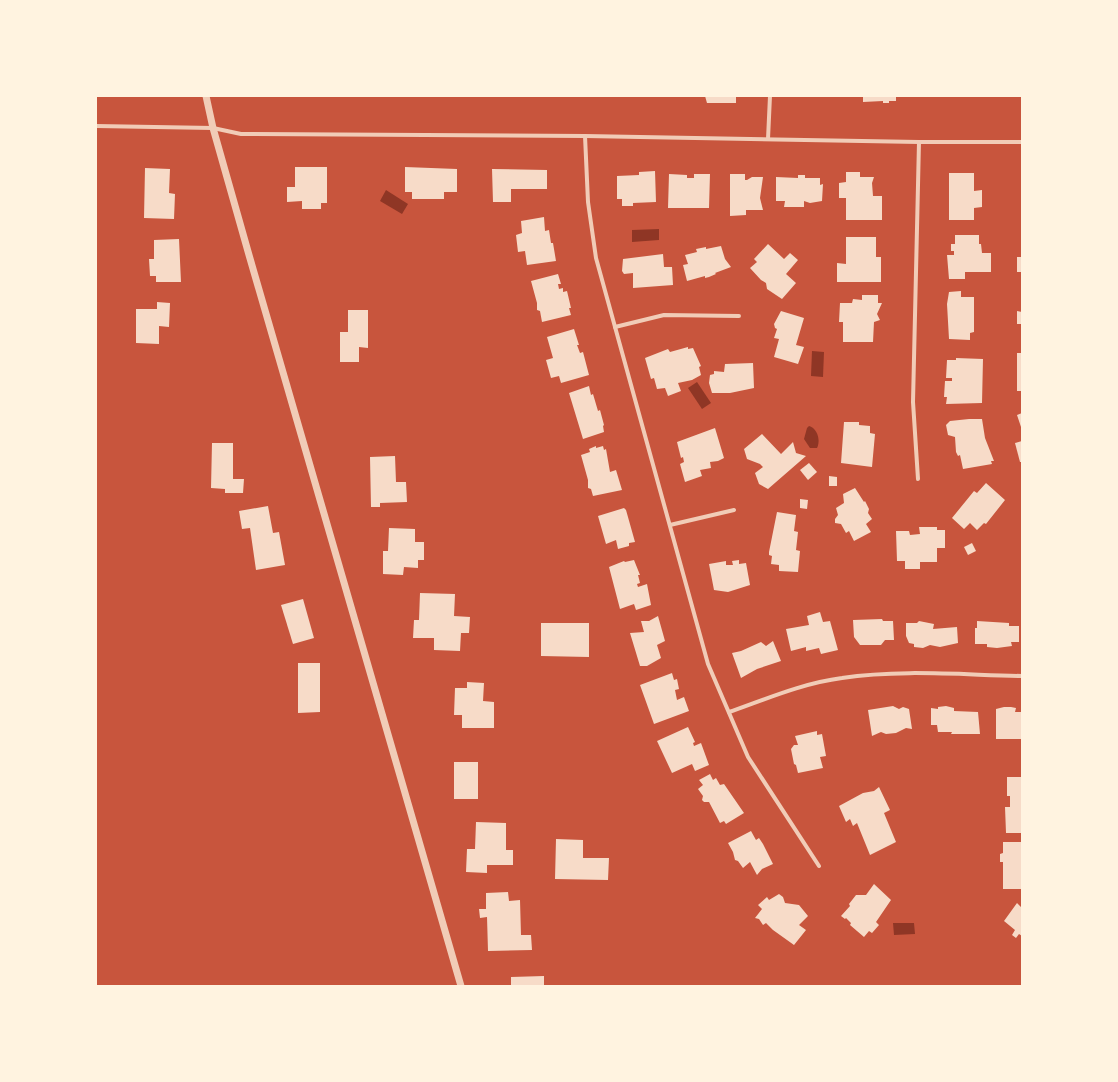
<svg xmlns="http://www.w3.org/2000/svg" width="1118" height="1082" viewBox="0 0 1118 1082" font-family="'Exo 2',sans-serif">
  <rect width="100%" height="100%" fill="#c8553d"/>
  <g fill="#8f3625">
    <polygon points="386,190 408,204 402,214 380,201"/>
    <polygon points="659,229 659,240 632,242 632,230"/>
    <polygon points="812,351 824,352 823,377 811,376"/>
    <polygon points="697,382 711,403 702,409 688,388"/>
    <path d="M809,426C817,428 821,440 817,448H810L804,439L807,428Z"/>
    <polygon points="893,923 914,923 915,934 894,935"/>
  </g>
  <g fill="#f7dbc8">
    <polygon points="705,96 736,96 736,103 707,103"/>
    <polygon points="863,96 896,96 896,101 889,101 889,103 883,103 883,101 863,102"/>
    <polygon points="295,167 327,167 327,203 321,203 321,209 302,209 302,201 287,202 287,187 295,187"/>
    <polygon points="405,167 457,169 457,192 444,192 444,199 412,199 412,192 405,192"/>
    <polygon points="145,168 170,169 169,193 175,194 174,219 144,218"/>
    <polygon points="492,169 547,170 547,189 511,189 511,202 493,202"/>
    <polygon points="655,171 656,202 633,203 633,206 622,206 622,199 617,199 617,176 639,175 639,172"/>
    <polygon points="846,172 860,172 860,177 874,177 872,183 873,196 882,196 882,220 846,220 846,198 839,198 839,183 846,182"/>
    <polygon points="949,173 974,173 974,191 982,190 982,207 974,208 974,220 949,220"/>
    <polygon points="669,174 687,175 687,178 694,178 694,174 710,174 709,208 668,208"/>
    <polygon points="730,174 745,174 745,180 747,180 752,177 763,177 760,198 763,210 746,210 746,215 730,216"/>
    <polygon points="798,175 805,175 805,178 820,178 820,185 823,184 822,201 810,203 804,201 804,207 784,207 785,201 776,201 776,177 798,178"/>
    <polygon points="544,217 545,231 549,230 551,243 553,243 556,261 527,265 525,251 518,252 516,235 522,233 521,221"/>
    <polygon points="955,235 979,235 979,244 981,244 982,253 991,253 991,272 965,272 965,279 949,279 947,255 954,255 954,251 951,251 951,244 955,244"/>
    <polygon points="846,237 876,237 876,257 881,257 881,282 837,282 837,263 846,264"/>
    <polygon points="179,239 181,282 156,282 156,276 150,276 149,259 154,259 154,240"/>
    <polygon points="768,244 784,259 790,253 798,260 786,274 796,283 782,299 767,289 766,283 761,280 750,268 757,262 754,259"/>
    <polygon points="721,246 725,259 731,267 715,273 716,274 709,277 705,278 705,276 687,281 683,265 688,264 685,255 697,252 696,249 706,247 706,249"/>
    <polygon points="663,254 664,267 672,267 673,285 633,288 633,273 624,274 622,271 623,259"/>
    <rect x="1017" y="257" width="5" height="15"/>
    <polygon points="558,274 561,284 558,284 559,289 563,288 563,292 567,291 571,308 569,308 571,315 542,322 540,311 537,310 537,303 531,281"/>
    <polygon points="961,291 961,297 974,297 974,332 970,333 970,340 949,339 947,304 949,292"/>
    <polygon points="862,295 878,295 878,303 882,303 877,314 880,320 874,322 873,342 843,342 843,322 839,322 840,303 852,303 853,299 862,300"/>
    <polygon points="157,302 170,303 169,327 159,326 159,344 136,343 136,309 157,309"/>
    <polygon points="348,310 368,310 368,348 359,347 359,362 340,362 340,332 348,332"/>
    <polygon points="781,311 804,318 796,345 804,347 798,364 774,357 779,339 774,338 777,329 775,328 774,324"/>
    <polygon points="1017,311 1022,312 1022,324 1017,324"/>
    <polygon points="574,329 579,345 577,345 580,353 583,352 589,375 561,383 559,376 551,378 546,360 553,358 547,337"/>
    <polygon points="688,347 688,349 693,348 701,366 699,367 701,375 692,380 678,383 681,391 668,396 665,388 657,389 654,378 651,379 645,358 668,349 670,352"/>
    <rect x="1017" y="353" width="5" height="38"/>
    <polygon points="956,358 983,359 982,403 946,404 947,397 944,397 945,381 952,381 952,378 946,378 947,360 956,360"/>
    <polygon points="753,363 754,388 730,393 712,393 709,383 710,375 714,374 714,371 724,372 725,364"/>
    <polygon points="589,386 591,395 593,394 598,411 600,410 604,425 603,426 604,432 583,439 569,393"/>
    <polygon points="1022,413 1022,430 1017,415"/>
    <polygon points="969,419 982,419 985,438 994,461 991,461 992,464 963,469 960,455 958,456 956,452 955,437 948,435 946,425 950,421"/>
    <polygon points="844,422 859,422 859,425 870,426 870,433 875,434 872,467 841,463"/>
    <polygon points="715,428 724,458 718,461 710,462 711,468 700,470 702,476 685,482 680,464 684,462 683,457 681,458 677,442"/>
    <polygon points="762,434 781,454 793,442 796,453 806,456 768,489 759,484 755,473 763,467 760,464 747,459 744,449"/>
    <polygon points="1022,441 1022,462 1020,462 1015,443"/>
    <polygon points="212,443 233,443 233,479 244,479 243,493 225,493 225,489 211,488"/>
    <polygon points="596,446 596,448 603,446 604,450 606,449 610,472 616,470 622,490 593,496 591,489 588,488 588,480 581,455 590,452 589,449"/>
    <polygon points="395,456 396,482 406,482 407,502 380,503 380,507 371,507 370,457"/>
    <polygon points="809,463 817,472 808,480 800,470"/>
    <polygon points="829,476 837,477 837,486 829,486"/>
    <polygon points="986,483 1005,500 986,524 984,523 977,530 970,523 964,529 952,518 974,491 977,493"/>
    <polygon points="855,488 864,502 865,501 869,509 868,513 872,519 866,524 871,532 854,541 849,531 846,533 841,524 835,523 835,519 838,515 836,508 844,503 843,494"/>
    <polygon points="800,499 808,500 807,509 800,508"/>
    <polygon points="268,506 273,533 279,532 285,565 256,570 250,528 242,529 239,511"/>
    <polygon points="624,508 626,510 635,542 629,543 629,546 618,549 616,540 606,544 598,516"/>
    <polygon points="777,512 796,515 794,531 798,532 796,550 800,551 798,572 779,571 779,565 771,564 772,556 769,555 769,552"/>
    <polygon points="919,527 937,527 937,530 945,530 945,548 937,548 937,562 920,562 920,569 905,569 905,561 897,561 896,531 909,531 910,535 920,534"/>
    <polygon points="389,528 415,529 415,542 424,542 424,560 418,560 418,568 404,567 403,575 383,574 383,551 388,551"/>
    <polygon points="972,543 976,551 968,555 964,547"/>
    <polygon points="634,560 640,575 638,575 640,583 637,584 638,587 647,584 651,605 636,610 634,604 620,609 609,567 624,561 625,562"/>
    <polygon points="739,560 739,564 746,563 750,585 728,592 714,590 709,564 726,561 726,565 733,565 732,561"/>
    <polygon points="420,593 455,594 454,616 470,617 469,633 461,633 460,651 434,650 434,638 413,638 414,620 419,620"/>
    <polygon points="303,599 314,638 293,644 281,605"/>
    <polygon points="820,612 823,622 830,621 838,650 821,654 819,648 806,651 806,647 791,651 786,629 809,625 807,616"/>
    <polygon points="658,616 665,641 657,645 661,658 647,666 640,666 630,633 644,632 641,621 649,621"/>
    <polygon points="882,619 883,621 893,621 894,640 885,640 881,645 860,645 854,637 853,620"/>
    <polygon points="919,621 934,624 933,629 957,627 958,643 940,647 930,645 923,648 914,647 914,644 909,643 906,636 906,623 917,623"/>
    <polygon points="977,621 1009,623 1009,626 1019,626 1019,642 1011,642 1012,646 997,648 987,647 987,644 975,644 975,628 977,628"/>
    <polygon points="541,623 589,623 589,657 541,656"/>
    <polygon points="773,641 781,661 757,669 741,678 732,653 741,651 761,642 766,646"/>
    <polygon points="298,663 320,663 320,712 298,713"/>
    <polygon points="672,673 674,680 677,679 679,689 675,690 677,700 684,697 689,711 654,724 640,685"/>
    <polygon points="467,682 484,683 483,701 494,702 494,728 462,728 462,715 454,715 455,688 467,688"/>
    <polygon points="893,706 899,709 903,707 909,709 912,729 906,728 896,733 886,734 881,732 872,736 868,710"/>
    <polygon points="946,706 954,708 954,711 978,712 980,734 951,734 952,732 938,732 937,725 931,725 931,708 938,709 938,707"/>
    <polygon points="1004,707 1011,707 1016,708 1015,712 1022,712 1022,739 996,739 996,709"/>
    <polygon points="688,727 695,742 693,743 694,746 701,743 709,765 695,771 692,764 672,773 657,741"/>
    <polygon points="817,731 817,735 822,734 826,756 820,757 823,768 798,773 796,765 794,764 791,749 794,745 798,745 795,736"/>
    <rect x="454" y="762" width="24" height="37"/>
    <polygon points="710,774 713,780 716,778 720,785 724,784 744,813 726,824 724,821 720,823 709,802 704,802 702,800 703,796 698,789 703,785 699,780"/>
    <polygon points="1007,777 1022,777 1022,833 1006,833 1005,807 1010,807 1010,796 1007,796"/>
    <polygon points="879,787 890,810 884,813 896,842 870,855 857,823 853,826 850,819 846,822 839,806 863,793 874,791"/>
    <polygon points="476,822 506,823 506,850 513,850 513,865 487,865 487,873 466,872 467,849 475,849"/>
    <polygon points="751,831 756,840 759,838 763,844 773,864 762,869 757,875 750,862 743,868 738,861 735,860 733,852 728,843"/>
    <polygon points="556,839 583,840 583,858 609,858 608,880 555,879"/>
    <polygon points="1003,842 1022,842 1022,889 1003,889 1003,862 1000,862 1000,854 1003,853"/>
    <polygon points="874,884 891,900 876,922 879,925 872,933 869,931 864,937 850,925 851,923 846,918 845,919 841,916 850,906 849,904 856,895 866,895"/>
    <polygon points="508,892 509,901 520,900 521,935 531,935 532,950 488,951 487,917 480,918 479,909 486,909 486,893"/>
    <polygon points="779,894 783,897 785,903 799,905 808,916 799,925 806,930 794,945 773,930 766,923 763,925 759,919 755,918 762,909 758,905 767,897 769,900"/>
    <polygon points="1017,903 1022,908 1022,936 1019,934 1016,938 1012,935 1015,930 1004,921"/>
    <polygon points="544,976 544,986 511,986 511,977"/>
  </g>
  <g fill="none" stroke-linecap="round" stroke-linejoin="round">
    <g stroke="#f1ccb7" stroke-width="4">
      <polyline points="96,126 213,128 241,134 585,136 919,142 1022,142"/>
      <polyline points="585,136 588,202 596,258 708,664 748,757 819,866"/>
      <polyline points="768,139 770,96"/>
      <polyline points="615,327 664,315 739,316"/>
      <polyline points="918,479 913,402 919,142"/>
      <polyline points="670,525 734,510"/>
      <path d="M729,712C766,699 803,683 842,678C900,669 964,675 1022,676"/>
    </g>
    <polyline stroke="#f1ccb7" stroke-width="7" points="206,96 213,128 249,255 461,986"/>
  </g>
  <rect width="1118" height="1082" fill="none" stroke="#fff3e0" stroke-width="194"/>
</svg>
